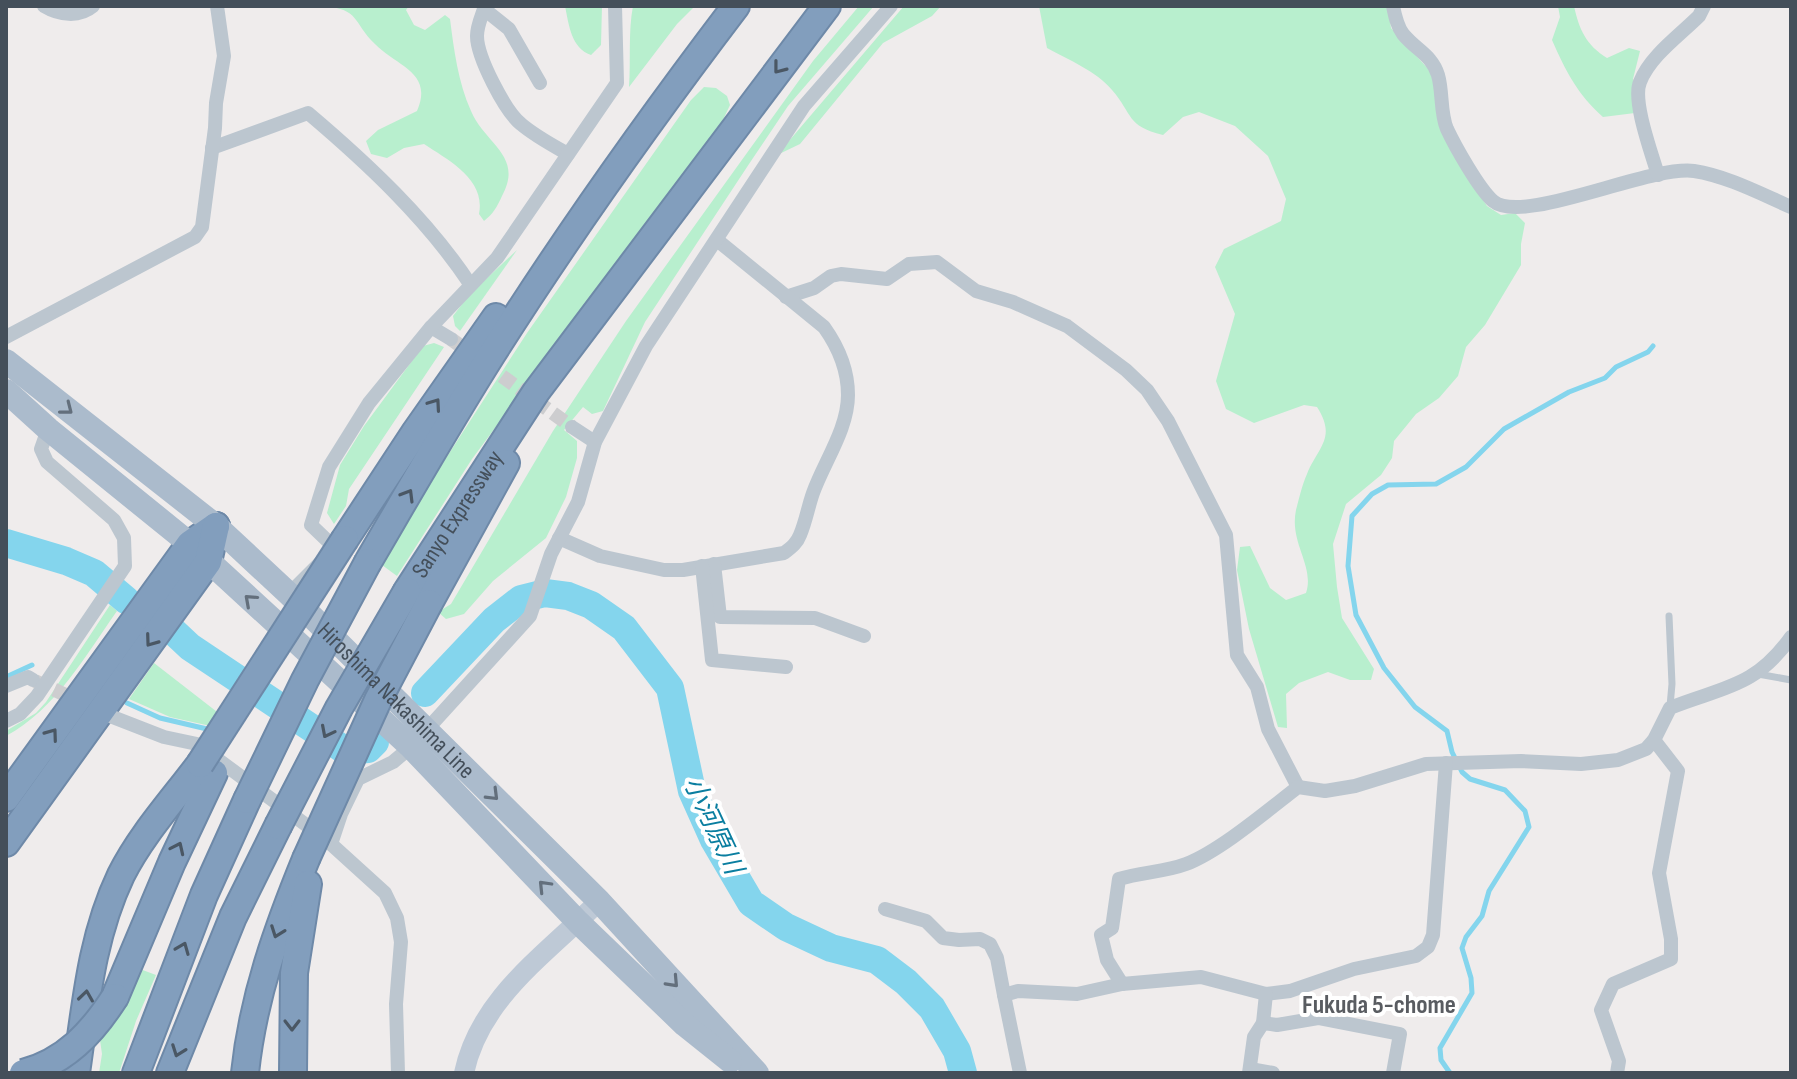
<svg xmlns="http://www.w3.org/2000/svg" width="1797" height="1079" viewBox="0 0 1797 1079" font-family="'Sofia Sans Condensed','Noto Sans JP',sans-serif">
  <rect width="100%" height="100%" fill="#efecec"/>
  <g fill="#b8efce">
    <path d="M322,6H409L406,10L414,25L425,30L445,15L450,19C454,50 458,82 471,111C485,144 524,156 502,196C497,207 493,214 484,221L479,214C486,179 448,160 424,144L404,148L387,158L371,154L366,141L378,130L417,111C434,72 396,66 375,44C352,22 361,9 322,6Z"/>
    <path d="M565,6H602L601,45L591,55C571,48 569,25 565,6Z"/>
    <path d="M633,6H695L677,24L629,87C631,60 628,32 633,6Z"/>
    <polygon points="859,6 874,6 788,106 749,164 645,322 603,411 592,414 583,407 564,430 577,441 577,458 566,497 546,538 493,581 464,614 446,619 438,612 451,604 553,431 626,321 813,61"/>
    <polygon points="904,6 941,6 932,16 883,43 800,144 777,155"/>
    <path d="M1039,6H1388L1391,28L1431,72L1456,158L1487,206L1501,215L1515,213L1525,223L1521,244V265L1485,325L1466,347L1458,376L1439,398L1416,414L1394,441L1392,458L1381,475L1346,504L1333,544L1337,587L1342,618L1374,669L1371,680H1350L1328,672L1299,683L1286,694L1287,728L1278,727L1249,629L1237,570L1240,547L1250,546L1270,588L1286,600L1306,593C1315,566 1289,543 1296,510C1299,499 1302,485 1307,474C1318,447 1337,438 1317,407L1304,405L1254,423L1226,409L1216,381L1235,314L1215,267L1224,249L1281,221L1286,199L1268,156L1235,126L1199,112L1183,117L1163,135C1126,126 1133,114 1112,90C1096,71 1069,60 1047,48Z"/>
    <path d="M1558,6H1574C1579,29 1586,45 1607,58L1629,48L1640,51L1633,79L1635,113L1603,117C1578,95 1565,70 1552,40L1560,17Z"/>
    <polygon points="704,87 716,88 727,96 730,105 722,122 472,459 397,576 382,565 437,472 527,333 691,100"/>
    <polygon points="517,250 460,331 455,326 453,316 469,295"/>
    <polygon points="434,343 444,347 349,489 346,506 334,524 327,513 340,465 364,426 423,346"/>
    <path d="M110,605L117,611C85,656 56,709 6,736V731L36,713L46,702Z"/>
    <polygon points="154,663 221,715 215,727 170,717 129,699"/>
    <polygon points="140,969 156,975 136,1021 119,1073 99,1073 102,1054 100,1040 123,1005"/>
  </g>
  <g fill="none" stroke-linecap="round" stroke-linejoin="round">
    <g stroke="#84d5ed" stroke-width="5">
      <polyline points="6,677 32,665"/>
      <polyline points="127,703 160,718 207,729"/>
      <polyline points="1450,1073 1441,1060 1440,1048 1472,993 1471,978 1462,948 1466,937 1482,916 1489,891 1529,827 1525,811 1505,790 1470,779 1462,772 1452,752 1447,731 1415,707 1384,668 1356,615 1348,566 1352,516 1372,494 1388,485 1436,484 1466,467 1504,429 1569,392 1605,378 1616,367 1648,352 1653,346"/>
    </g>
    <g stroke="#84d5ed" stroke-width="28">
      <polyline points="6,543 66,561 94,573 126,600"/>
      <polyline points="174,632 190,647 346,751 368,749 375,742"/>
      <polyline points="425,693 494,620 521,599 545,593 568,596 591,605 624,628 670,688 692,791 714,840 751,903 786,927 831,948 877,960 906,982 932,1008 957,1051 963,1073"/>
    </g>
    <g stroke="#cdcdcf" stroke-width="14" stroke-dasharray="14 7" stroke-linecap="butt">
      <polyline points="451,339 572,427"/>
      <polyline points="35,681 81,702"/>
    </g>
    <defs>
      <g id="highway">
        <polyline points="345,539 416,431 496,317"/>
        <path d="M368,562C409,492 449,422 492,354C568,234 650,119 736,6"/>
        <path id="s2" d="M407,591L536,392L827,6"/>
        <polyline points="429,603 506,463"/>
        <polyline points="6,798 190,544 216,526"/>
        <polyline points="6,843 208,562 216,526"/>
        <polyline points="115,997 172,862 214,773"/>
        <path d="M76,1073C86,1004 91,938 121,875C141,835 173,800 200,764"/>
        <polyline points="136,1073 204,895 247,800"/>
        <polyline points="170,1073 233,917 278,826"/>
        <path d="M245,1073C253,997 277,930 306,859"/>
        <polyline points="293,1073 294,973 308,884"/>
      </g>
    </defs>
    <use href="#highway" stroke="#6e89a8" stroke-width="30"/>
    <g stroke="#bcc6cf" stroke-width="7">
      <polyline points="1669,616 1672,684 1670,706"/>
      <polyline points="1758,674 1791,680"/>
    </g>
    <g stroke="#bcc6cf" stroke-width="14">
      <path d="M44,6C59,15 79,18 93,6"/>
      <path d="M485,6C482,16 477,25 477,36C477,57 505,111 521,124C535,136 552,145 568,154"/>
      <path d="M1393,6C1395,16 1397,26 1403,34C1416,50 1432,55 1438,75C1443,92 1440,113 1447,129C1455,146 1479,189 1493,201C1522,226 1649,165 1694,171C1727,176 1761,194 1791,207"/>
      <polyline points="484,9 509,29 540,83"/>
      <path d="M212,148L308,113C367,163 427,219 470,284"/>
      <path d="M1658,175C1652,154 1632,101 1640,82C1650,56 1680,35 1699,16L1704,6"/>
      <polyline points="786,297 814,288 831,276 841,274 887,279 909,264 937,262 976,291 1013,302 1067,326 1126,370 1147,390 1168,421 1226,535 1237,655 1257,687 1268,729 1298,787"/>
      <polyline points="431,327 451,339"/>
      <polyline points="6,337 195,237 202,227 215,128 216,103 224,56 217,6"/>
      <polyline points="572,427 595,442"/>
      <path d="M559,538L600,556L664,570H683L784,553C792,547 797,543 800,535C806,521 808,507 813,493C824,462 848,429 848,395C848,369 839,348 824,327L717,240"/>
      <polyline points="714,564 720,617 815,618 864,636"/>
      <polyline points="702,566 712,660 786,667"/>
      <polyline points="289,594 335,548 311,525 329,467 369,403 431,327 497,258 617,83 615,6"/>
      <polyline points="6,686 28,677 33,680"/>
      <polyline points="110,716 164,737 197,744 321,836"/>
      <polyline points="6,721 20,714 37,696 125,566 124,538 114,520 47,462 41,449 48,429"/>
      <polyline points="885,909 926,921 943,938 959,940 980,939 990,944 997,958 1004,995"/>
      <path d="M1122,984L1107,960L1101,935L1112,928L1119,879C1141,872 1165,872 1186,864C1220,851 1268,810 1298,787L1325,791L1355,786L1426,764L1521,761L1581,764L1618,760L1646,749L1654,740L1670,708C1722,687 1755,688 1791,637"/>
      <polyline points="1263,1023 1277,1025 1318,1018 1400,1034 1393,1073"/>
      <polyline points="1250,1069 1273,1073"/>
      <polyline points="398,1073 396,1004 401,942 397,918 385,893 331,844 341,814 358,779 393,762 411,747 530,616 551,554 578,502 595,442 646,346 804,106 891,6"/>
      <polyline points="1020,1073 1004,995 1018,991 1077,994 1122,984 1201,977 1266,994 1290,991 1354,969 1416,956 1428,947 1433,935 1446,763"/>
      <polyline points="1249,1073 1254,1037 1263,1023 1266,994"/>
      <polyline points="1617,1073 1619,1061 1601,1010 1613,984 1671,959 1671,939 1659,873 1678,771 1654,740"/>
    </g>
    <path stroke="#bec9d6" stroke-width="20" d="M464,1073C480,997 548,953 599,901"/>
    <g stroke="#abbbcc" stroke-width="24">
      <path id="s1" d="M6,361L216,526L289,594L599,901L757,1073"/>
      <polyline points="6,391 48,429 190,544 411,747 578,922 685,1025 730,1061"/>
    </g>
    <use href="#highway" stroke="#829ebd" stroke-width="26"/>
    <defs>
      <g id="highway-bridge">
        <polyline points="200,764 345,539"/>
        <polyline points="247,800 305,680 368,562"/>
        <polyline points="278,826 339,708 407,591"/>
        <polyline points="306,859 378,700 429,603"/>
        <path d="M23,1073C65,1062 92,1033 115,997"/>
      </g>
    </defs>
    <use href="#highway-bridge" stroke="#6e89a8" stroke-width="30" stroke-linecap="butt"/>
    <use href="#highway-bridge" stroke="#829ebd" stroke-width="26"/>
  </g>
  <defs><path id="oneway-chevron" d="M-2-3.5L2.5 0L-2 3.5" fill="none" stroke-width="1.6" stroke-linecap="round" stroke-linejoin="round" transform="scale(2)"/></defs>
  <g stroke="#4a5764">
    <use href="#oneway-chevron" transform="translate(779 68) rotate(128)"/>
    <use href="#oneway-chevron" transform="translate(435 404) rotate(-55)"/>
    <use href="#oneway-chevron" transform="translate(408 495) rotate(-59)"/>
    <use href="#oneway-chevron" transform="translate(151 641) rotate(126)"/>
    <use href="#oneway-chevron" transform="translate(327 732) rotate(117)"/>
    <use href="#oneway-chevron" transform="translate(52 734) rotate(-54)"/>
    <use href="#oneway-chevron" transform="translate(178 848) rotate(-65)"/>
    <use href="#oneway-chevron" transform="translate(277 932) rotate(110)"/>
    <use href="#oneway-chevron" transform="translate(183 948) rotate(-68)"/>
    <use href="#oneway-chevron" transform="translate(86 996) rotate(-82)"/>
    <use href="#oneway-chevron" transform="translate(292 1025) rotate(90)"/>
    <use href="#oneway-chevron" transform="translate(178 1051) rotate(110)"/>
  </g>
  <g stroke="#636f7c">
    <use href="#oneway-chevron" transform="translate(67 409) rotate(38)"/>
    <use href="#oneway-chevron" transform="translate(250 600) rotate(-138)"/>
    <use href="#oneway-chevron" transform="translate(493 795) rotate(45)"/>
    <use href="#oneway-chevron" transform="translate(544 886) rotate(-134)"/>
    <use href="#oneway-chevron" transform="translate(673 982) rotate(47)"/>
  </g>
  <g text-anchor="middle" stroke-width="8" stroke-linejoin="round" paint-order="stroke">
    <g font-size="24" fill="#444f5a" stroke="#fff">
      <text dy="8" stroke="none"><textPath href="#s2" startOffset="92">Sanyo Expressway</textPath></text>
      <text dy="8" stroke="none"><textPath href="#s1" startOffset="518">Hiroshima Nakashima Line</textPath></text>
    </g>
    <g font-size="26" font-style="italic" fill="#0a7ea0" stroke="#fff">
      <text transform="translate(714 825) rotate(65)" y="9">小河原川</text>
    </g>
    <g font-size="26" font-weight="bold" fill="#595c61" stroke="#fff">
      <text x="1379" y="1013">Fukuda 5-chome</text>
    </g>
  </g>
  <rect width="1797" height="1079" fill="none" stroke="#444f5a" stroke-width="16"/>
</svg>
